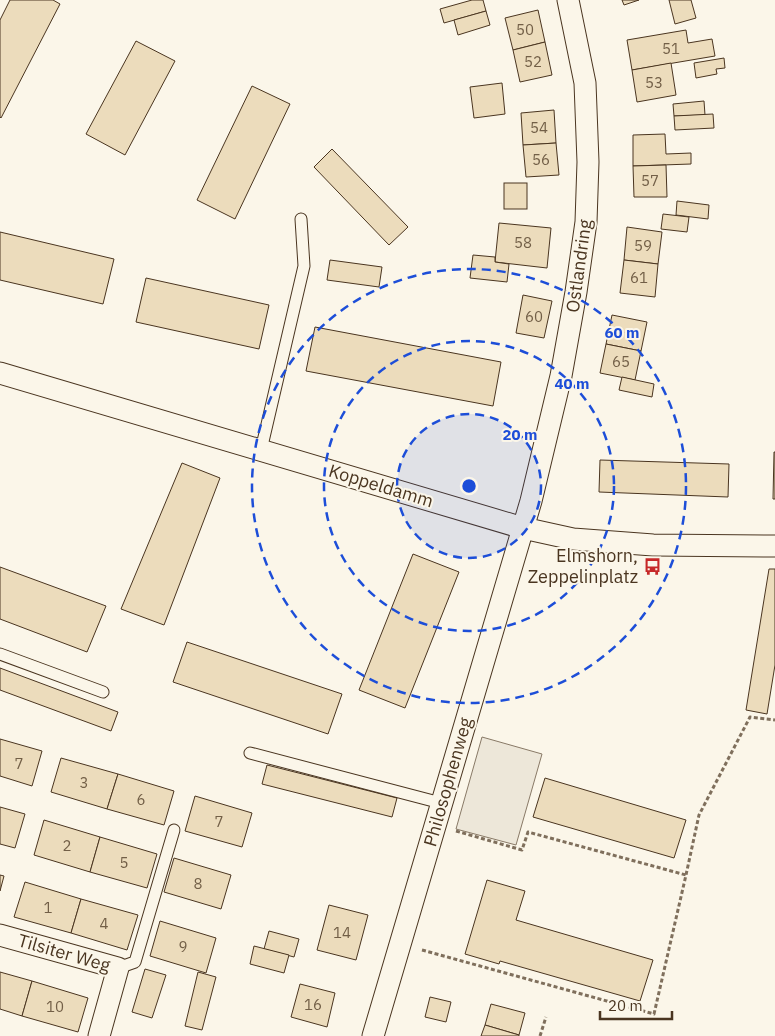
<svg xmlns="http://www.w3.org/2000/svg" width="775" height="1036" viewBox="0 0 775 1036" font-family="'IBM Plex Sans',sans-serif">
  <rect width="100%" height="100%" fill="#fbf6e9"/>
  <polygon fill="#ede7d9" stroke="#887966" points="482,737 542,754 516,845 456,829"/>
  <g fill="#ecdcbc" stroke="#4a3520">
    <polygon points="10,0 53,0 60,4 1,118 0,117 0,20"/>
    <polygon points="472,0 483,0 486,11 444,23 440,9"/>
    <polygon points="622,0 639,0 624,5"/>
    <polygon points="669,0 691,0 696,18 675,24"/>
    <polygon points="538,10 545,42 513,50 505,18"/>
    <polygon points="486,11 490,25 458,35 454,20"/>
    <polygon points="686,30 688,43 712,39 715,56 632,70 627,40"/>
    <polygon points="136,41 175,61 125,155 86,134"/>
    <polygon points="545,42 552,75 520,82 513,50"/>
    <polygon points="724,58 725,68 716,69 717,74 696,78 694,63"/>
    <polygon points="671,63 676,95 637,102 632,70"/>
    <polygon points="502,83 505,114 474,118 470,87"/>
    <polygon points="252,86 290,104 235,219 197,200"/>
    <polygon points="704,101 705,115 674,116 673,104"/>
    <polygon points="554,110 556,143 523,145 521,113"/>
    <polygon points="713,114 714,128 675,130 674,116"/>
    <polygon points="665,134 666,154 691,153 691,164 633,166 633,135"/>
    <polygon points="556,143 559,175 526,177 523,145"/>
    <polygon points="332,149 408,227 389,245 314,167"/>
    <polygon points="666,165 667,197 634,197 633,166"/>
    <rect x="504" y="183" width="23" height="26"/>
    <polygon points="677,201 709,205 708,219 676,215"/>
    <polygon points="663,214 689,217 687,232 661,229"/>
    <polygon points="499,223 551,228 547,268 495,262"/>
    <polygon points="627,227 662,232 658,264 624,260"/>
    <polygon points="0,232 114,259 103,304 0,280"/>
    <polygon points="473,255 495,257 495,262 509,264 507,282 470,278"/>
    <polygon points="330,260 382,267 379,287 327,280"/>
    <polygon points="624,260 658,264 655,297 620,293"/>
    <polygon points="146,278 269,305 259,349 136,322"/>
    <polygon points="523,295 552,301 544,338 516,333"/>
    <polygon points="612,315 647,322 641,351 606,344"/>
    <polygon points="315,327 501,362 493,406 306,371"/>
    <polygon points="606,344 641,351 635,380 600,373"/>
    <polygon points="622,377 654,384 652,397 619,390"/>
    <polygon points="774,452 775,452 775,499 773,499"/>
    <polygon points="600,460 729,464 728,497 599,492"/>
    <polygon points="182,463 220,478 164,625 121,609"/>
    <polygon points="413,554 459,572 405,708 359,690"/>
    <polygon points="0,567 106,606 87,652 0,619"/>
    <polygon points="769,569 775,569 775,665 767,714 746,710"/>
    <polygon points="187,642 342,694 328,734 173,682"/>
    <polygon points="0,668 118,712 111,731 0,690"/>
    <polygon points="0,739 42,751 32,786 0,776"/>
    <polygon points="61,758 118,774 107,809 51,792"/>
    <polygon points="267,765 397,798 392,817 262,784"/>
    <polygon points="118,774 174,791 164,825 107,809"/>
    <polygon points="545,778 686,820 674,858 533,817"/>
    <polygon points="195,796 252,813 242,847 185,831"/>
    <polygon points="0,807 25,814 15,848 0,844"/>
    <polygon points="44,820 100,837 90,872 34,855"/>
    <polygon points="100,837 157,854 147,888 90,872"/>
    <polygon points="174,858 231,875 221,909 164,892"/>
    <polygon points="0,875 4,876 0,891"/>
    <polygon points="487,880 525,891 516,920 653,960 640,1001 500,961 499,964 465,954"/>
    <polygon points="25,882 81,899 71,933 14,917"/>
    <polygon points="81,899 138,915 127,950 71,933"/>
    <polygon points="329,905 368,915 356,960 317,950"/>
    <polygon points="160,921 216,938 206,973 150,956"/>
    <polygon points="269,931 299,939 294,957 264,949"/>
    <polygon points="254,946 289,955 284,973 250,964"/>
    <polygon points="145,969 166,975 152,1018 132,1012"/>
    <polygon points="0,972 32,981 22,1016 0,1009"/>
    <polygon points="198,972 216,977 202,1030 185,1026"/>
    <polygon points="32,981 88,998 78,1032 22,1016"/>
    <polygon points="300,984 335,993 327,1027 291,1017"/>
    <polygon points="430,997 451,1002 446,1022 425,1017"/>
    <polygon points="491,1004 525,1013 519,1035 485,1025"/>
    <polygon points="485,1025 519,1035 519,1036 481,1036"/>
  </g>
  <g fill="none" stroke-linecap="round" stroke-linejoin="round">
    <defs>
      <g id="service">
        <polyline points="261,450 304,266 301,219"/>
        <polyline points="0,654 103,692"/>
        <polyline points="250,753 441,803"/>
        <polyline points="118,968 135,962 174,830"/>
      </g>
      <g id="minor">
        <polyline points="0,373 523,528 573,539 653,545 775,546"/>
        <polyline points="0,935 118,968 99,1036"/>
        <polyline points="373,1036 531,501 561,376 576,292 586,222 588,162 585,83 568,0"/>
      </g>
    </defs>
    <use href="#service" stroke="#4a3520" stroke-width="13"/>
    <use href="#minor" stroke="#4a3520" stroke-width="23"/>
    <g stroke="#7f6f5c" stroke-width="3" stroke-dasharray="4 2.5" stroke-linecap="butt">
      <polyline points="456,831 522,850 528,832 686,875"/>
      <polyline points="422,950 654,1014 686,875 699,815 750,717 775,720"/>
      <polyline points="540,1036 546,1017"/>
    </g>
    <use href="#service" stroke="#fbf6e9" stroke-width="11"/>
    <use href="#minor" stroke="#fbf6e9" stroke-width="21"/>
  </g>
  <circle cx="469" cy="486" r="72" fill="#1d4ed8" fill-opacity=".12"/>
  <g fill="none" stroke="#1d4ed8" stroke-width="2.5" stroke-dasharray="9 6">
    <circle cx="469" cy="486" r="72"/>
    <circle cx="469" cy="486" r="145"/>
    <circle cx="469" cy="486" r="217"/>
  </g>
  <defs>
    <symbol id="bus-bare" viewBox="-9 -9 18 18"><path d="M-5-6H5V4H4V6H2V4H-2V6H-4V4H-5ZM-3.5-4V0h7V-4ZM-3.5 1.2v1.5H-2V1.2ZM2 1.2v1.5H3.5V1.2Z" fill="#c62828" stroke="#fbf6e9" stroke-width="2.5" paint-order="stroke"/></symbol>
  </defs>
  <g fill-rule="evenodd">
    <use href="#bus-bare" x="640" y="554" width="25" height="25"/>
  </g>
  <g text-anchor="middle" stroke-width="4" stroke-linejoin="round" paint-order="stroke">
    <g font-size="15" fill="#725f47">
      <text x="525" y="35">50</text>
      <text x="671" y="54">51</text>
      <text x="533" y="67">52</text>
      <text x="654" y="88">53</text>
      <text x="539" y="133">54</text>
      <text x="541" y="165">56</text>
      <text x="650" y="186">57</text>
      <text x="523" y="248">58</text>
      <text x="643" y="251">59</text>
      <text x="639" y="283">61</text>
      <text x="534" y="322">60</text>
      <text x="621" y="367">65</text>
      <text x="19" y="769">7</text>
      <text x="84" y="788">3</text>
      <text x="141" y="805">6</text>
      <text x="219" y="827">7</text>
      <text x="67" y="851">2</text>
      <text x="124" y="868">5</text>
      <text x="198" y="889">8</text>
      <text x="48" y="913">1</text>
      <text x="104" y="929">4</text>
      <text x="342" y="938">14</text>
      <text x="183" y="952">9</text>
      <text x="313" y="1010">16</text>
      <text x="55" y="1012">10</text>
    </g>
    <g font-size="18" fill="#4a3520" stroke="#fbf6e9">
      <text transform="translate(579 266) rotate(-82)" y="6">Ostlandring</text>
      <text transform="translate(381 486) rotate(17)" y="6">Koppeldamm</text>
      <text transform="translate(448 782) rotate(-74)" y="6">Philosophenweg</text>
      <text transform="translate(64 953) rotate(16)" y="6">Tilsiter Weg</text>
    </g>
    <g font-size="18" fill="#4a3520" stroke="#fbf6e9" text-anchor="end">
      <text x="638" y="562">Elmshorn,<tspan x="638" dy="21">Zeppelinplatz</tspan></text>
    </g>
  </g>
  <circle cx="469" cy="486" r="8" fill="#1d4ed8" stroke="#fbf6e9" stroke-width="2.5"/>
  <g font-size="15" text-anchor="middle" font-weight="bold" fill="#1d4ed8" stroke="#fbf6e9" stroke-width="4" stroke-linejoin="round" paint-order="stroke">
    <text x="622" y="338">60 m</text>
    <text x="572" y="389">40 m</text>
    <text x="520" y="440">20 m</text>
  </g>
  <path d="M600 1011v8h72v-8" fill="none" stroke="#4a3520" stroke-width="2.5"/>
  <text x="608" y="1011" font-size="15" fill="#4a3520" stroke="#fbf6e9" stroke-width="4" paint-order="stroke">20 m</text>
</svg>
